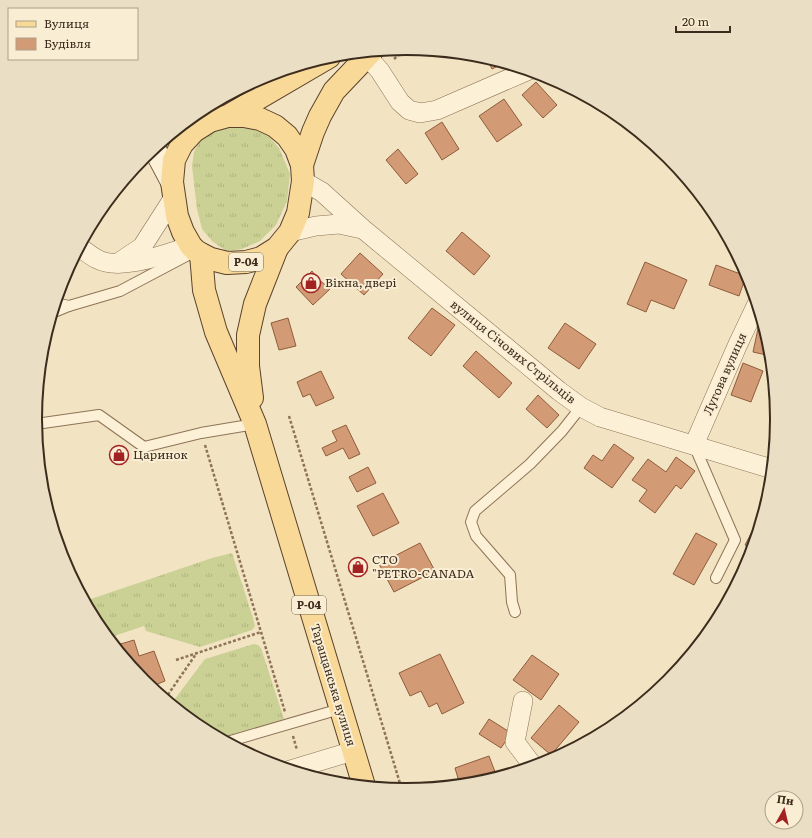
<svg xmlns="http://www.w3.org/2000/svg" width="812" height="838" viewBox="0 0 812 838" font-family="Literata,serif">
  <defs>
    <pattern id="grass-tufts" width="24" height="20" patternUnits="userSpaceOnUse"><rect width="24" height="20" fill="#cbd195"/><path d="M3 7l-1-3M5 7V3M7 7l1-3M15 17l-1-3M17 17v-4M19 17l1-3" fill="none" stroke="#afb480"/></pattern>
  </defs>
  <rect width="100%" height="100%" fill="#f2e3c2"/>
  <g fill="url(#grass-tufts)">
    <polygon points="246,124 265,132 279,148 290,174 287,201 276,225 260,241 242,249 226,251 212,241 202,229 197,209 192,166 194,152 200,141 213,132 229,125"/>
    <polygon points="232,553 253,618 255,626 252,630 200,647 146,631 144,626 108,638 97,625 85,601 212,558"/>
    <polygon points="254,644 258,645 261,648 284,719 219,738 200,727 171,704 205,659"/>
  </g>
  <g fill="#d39b75" stroke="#8f5c3b">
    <polygon points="486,57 504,63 492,69"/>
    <polygon points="536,82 557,105 543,118 522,95"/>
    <polygon points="504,99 522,125 497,142 479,116"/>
    <polygon points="442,122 459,149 442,160 425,133"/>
    <polygon points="398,149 418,174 406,184 386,160"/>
    <polygon points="462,232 490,256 474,275 446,251"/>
    <polygon points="360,253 383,274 364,295 341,274"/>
    <polygon points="645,262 687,280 674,309 651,300 646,312 627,304"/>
    <polygon points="716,265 746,276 739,296 709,285"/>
    <polygon points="312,271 317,278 330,289 313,305 296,287"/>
    <polygon points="432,308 455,325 431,356 408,338"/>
    <polygon points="288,318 296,346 279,350 271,323"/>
    <polygon points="565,323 596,344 579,369 548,348"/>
    <polygon points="759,324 763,325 770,347 771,356 753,352"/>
    <polygon points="476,351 512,383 499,398 463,366"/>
    <polygon points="743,363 763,371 751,402 731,395"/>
    <polygon points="321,371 334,398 316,406 310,394 303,397 297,382"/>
    <polygon points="538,395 559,415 547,428 526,409"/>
    <polygon points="776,404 777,419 776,425 773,423"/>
    <polygon points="346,425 360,454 349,459 343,448 326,456 322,448 337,441 332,431"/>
    <polygon points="614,444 634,458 612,488 584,468 593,455 602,461"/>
    <polygon points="676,457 695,471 681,489 676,485 655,513 639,501 647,490 632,480 648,459 666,472"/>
    <polygon points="368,467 376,483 357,492 349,477"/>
    <polygon points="771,484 770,492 764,511 761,511"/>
    <polygon points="383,493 399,523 373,536 357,506"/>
    <polygon points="758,520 761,522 752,549 745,545"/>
    <polygon points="696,533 717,544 694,585 673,574"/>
    <polygon points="420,543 435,571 394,592 379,564"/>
    <polygon points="134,640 139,656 154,651 165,681 150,687 144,681 114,646"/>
    <polygon points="440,654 464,703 442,714 437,703 429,707 421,691 410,696 399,673"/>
    <polygon points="532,655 559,674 541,700 513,680"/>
    <polygon points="559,705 579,722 551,755 531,738"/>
    <polygon points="489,719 511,733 501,748 479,734"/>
    <polygon points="489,756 497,777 478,783 460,785 455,768"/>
  </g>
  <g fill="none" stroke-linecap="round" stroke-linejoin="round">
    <defs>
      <g id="service">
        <polyline points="55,303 69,306 120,291 190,254"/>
        <polyline points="52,313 69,306"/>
        <polyline points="36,424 99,415 144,447 201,433 255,424"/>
        <polyline points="694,445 735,540 716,578"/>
        <polyline points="515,612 512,602 510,575 476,536 471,522 475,511 530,464 562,431 581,407"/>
        <polyline points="227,742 340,709"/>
      </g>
      <g id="minor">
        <polyline points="367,56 380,71 400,102 409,110 420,113 437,110 529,70"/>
        <polyline points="303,181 322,192 363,229 559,391 581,407 600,417 772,469"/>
        <polyline points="290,232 316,226 339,224 362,229"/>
        <path d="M79,247C85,251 91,256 97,259C121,272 167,253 191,246"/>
        <polyline points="121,261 142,247 174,197"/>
        <polyline points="694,445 738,344 757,304"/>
        <polyline points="523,701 515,742 533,766"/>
        <polyline points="290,770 353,751"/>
      </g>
      <polyline id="secondary" points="154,148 172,182"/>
      <g id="primary">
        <polyline points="228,116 244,116 260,119 275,126 287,136 296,149 302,165 303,181 298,213 290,232 277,248 261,258 246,262 227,263 211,259 201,254 196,251 191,246 183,232 177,216 172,182 174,160 182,144 194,131 210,121 228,116 329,57"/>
        <polyline points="302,165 313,132 320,116 334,91 372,51"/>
        <polyline points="201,254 204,290 216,332 255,424 364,786"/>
        <polyline points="252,398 248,366 248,335 255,304 277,248"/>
      </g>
    </defs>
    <use href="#service" stroke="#8e7457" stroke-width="12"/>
    <use href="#minor" stroke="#8e7457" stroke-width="20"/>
    <use href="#secondary" stroke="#70553b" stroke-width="24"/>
    <use href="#primary" stroke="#5b422c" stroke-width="24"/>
    <g stroke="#8e7457" stroke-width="2.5" stroke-dasharray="3 2" stroke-linecap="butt">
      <polyline points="394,59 407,48"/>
      <polyline points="289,416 402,790"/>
      <polyline points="205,445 285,712"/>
      <polyline points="176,660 261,632"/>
      <polyline points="165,699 196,654"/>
      <polyline points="293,736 297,750"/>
    </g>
    <use href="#service" stroke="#fcf0d7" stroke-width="10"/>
    <use href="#minor" stroke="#fcf0d7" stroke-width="19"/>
    <use href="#secondary" stroke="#fcf0d7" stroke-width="22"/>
    <use href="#primary" stroke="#f8d997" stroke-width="22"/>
  </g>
  <defs>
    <symbol id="shop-ring" viewBox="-11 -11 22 22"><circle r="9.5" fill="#f9edd3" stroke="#a22224" stroke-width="1.5"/><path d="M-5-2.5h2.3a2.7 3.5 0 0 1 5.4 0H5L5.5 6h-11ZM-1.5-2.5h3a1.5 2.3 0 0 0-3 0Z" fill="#a22224"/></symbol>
  </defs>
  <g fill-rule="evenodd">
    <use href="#shop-ring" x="300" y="272" width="22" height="22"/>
    <use href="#shop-ring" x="108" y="444" width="22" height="22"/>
    <use href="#shop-ring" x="347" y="556" width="22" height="22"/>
  </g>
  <g text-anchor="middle" stroke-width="4" stroke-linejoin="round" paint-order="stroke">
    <g fill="#f9edd3" stroke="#756654" stroke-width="1">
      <rect x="229" y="253" width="34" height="18" rx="3"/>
      <rect x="292" y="596" width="34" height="18" rx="3"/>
    </g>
    <g font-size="11" font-weight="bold" fill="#3c2c1d">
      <text x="246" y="266">Р-04</text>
      <text x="309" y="609">Р-04</text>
    </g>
    <g font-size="12" fill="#3c2c1d" stroke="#f9edd3" text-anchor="start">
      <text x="325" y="287">Вікна, двері</text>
      <text x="133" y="459">Царинок</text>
      <text x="372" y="564">СТО<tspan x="372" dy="14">"PETRO-CANADA</tspan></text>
    </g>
    <g font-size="12" fill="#3c2c1d" stroke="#f9edd3">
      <text transform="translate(513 352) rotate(39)" y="4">вулиця Січових Стрільців</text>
      <text transform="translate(725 374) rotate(-66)" y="4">Лугова вулиця</text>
      <text transform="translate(333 685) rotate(73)" y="4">Таращанська вулиця</text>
    </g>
  </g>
  <path d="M0 0H812V838H0ZM42 419a364 364 0 1 1 728 0a364 364 0 1 1-728 0Z" fill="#eadec4" fill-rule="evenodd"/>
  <path fill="none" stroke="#3c2c1d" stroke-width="2" d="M42 419a364 364 0 1 1 728 0a364 364 0 1 1-728 0Z"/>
  <rect x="8" y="8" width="130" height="52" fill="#f9edd3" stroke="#ada08a"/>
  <rect x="16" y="21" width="20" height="6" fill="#f8d997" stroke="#ada08a"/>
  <text x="44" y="28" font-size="12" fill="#3c2c1d">Вулиця</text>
  <rect x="16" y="38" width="20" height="12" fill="#d39b75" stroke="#ada08a"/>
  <text x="44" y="48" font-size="12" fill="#3c2c1d">Будівля</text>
  <g transform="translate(784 810) rotate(8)"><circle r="19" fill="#f9edd3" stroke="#ada08a"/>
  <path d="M0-3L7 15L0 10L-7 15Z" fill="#a22224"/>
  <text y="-6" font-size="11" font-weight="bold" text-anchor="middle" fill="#3c2c1d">Пн</text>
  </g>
  <path d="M676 26v6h54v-6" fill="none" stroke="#3c2c1d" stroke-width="2"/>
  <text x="682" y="26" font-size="12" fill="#3c2c1d" stroke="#f9edd3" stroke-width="3" paint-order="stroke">20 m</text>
</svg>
